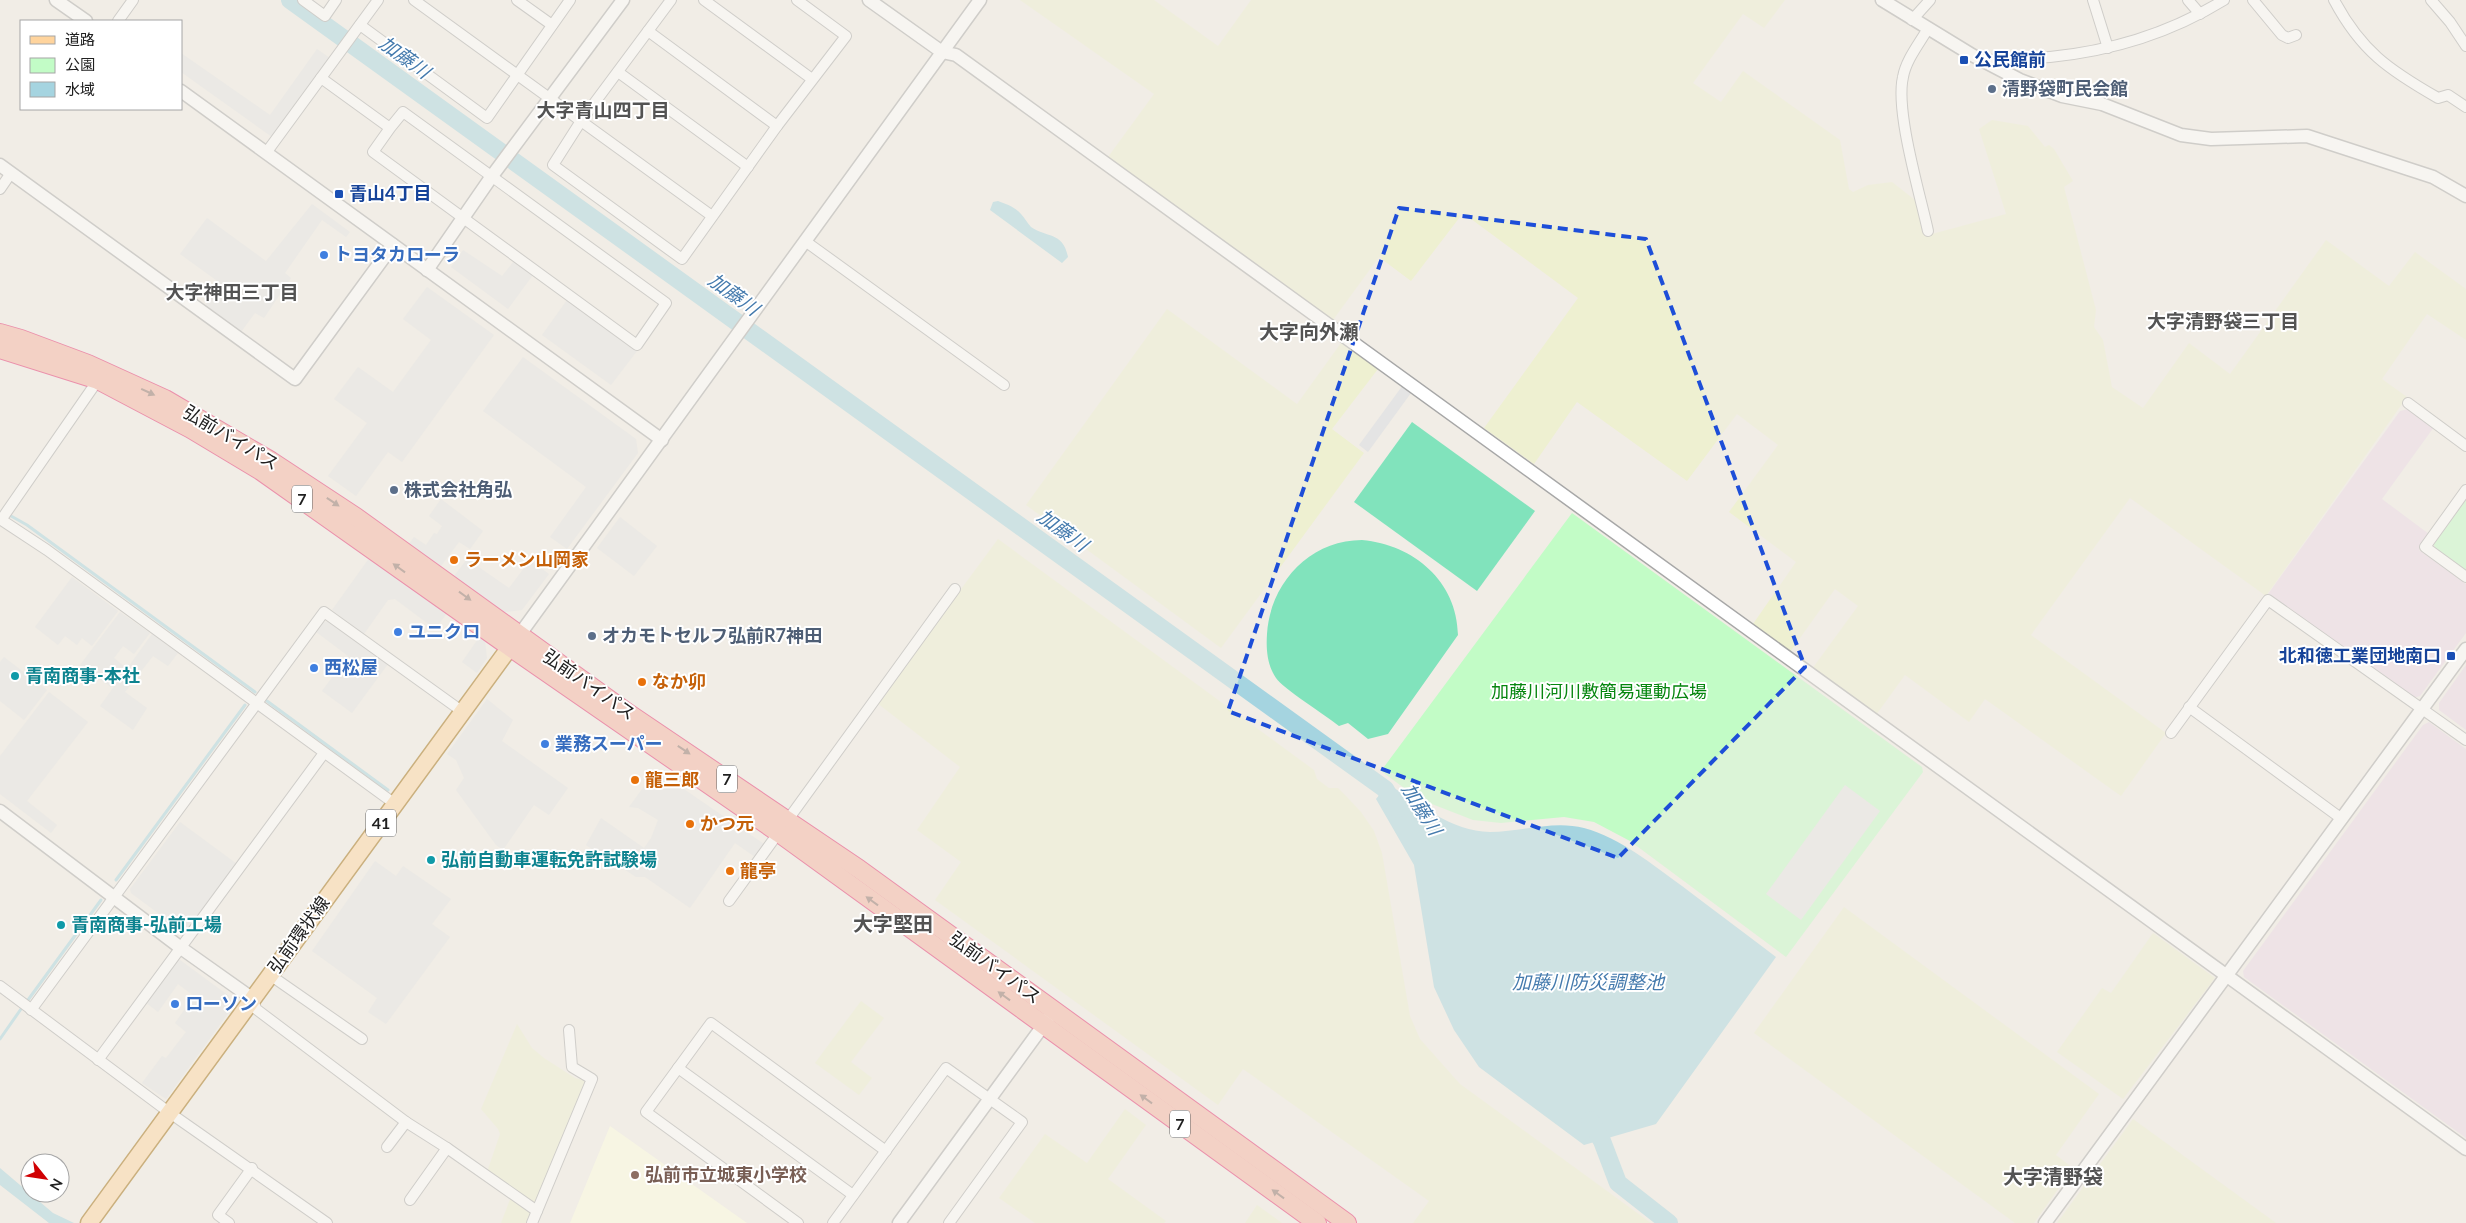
<svg xmlns="http://www.w3.org/2000/svg" width="2466" height="1223" viewBox="0 0 2466 1223" font-family="Lato,'Noto Sans JP',sans-serif">
  <rect width="100%" height="100%" fill="#f1ede6"/>
  <g fill="#ead8e7">
    <polygon points="2408,409 2434,427 2382,499 2429,534 2419,550 2466,584 2466,633 2420,696 2413,698 2268,594 2400,411"/>
    <polygon points="2466,665 2466,730 2439,710 2439,703"/>
    <polygon points="2429,722 2466,749 2466,1138 2244,977 2243,971 2423,725"/>
  </g>
  <polygon fill="#ffffe1" points="610,1126 747,1223 570,1223"/>
  <g fill="#eef0d1">
    <polygon points="1020,0 1154,0 1218,46 1251,0 1785,0 1764,28 1743,14 1693,83 1721,102 1743,71 1840,140 1849,189 1853,192 1868,185 1892,182 1915,200 1923,229 1932,234 2006,214 1979,129 1992,120 2028,126 2045,147 2049,145 2054,149 2073,181 2064,187 2096,310 2094,327 2103,340 2112,387 2143,408 2189,343 2230,374 2326,240 2389,286 2415,252 2466,289 2466,340 2427,314 2382,379 2407,397 2266,596 2130,498 2031,635 2166,733 2121,796 1985,699 1969,722 1905,675 1876,715 1812,669 1858,606 1835,589 1790,652 1753,624 1796,562 1729,512 1778,445 1737,414 1687,481 1577,402 1534,464 1484,428 1578,298 1463,213 1411,281 1379,257 1333,320 1108,157 1154,94"/>
    <polygon points="1167,309 1297,404 1341,343 1378,369 1332,429 1364,453 1221,648 1026,505"/>
    <polygon points="998,539 1314,770 1317,779 1329,788 1338,788 1346,796 1361,812 1374,831 1382,853 1410,1016 1420,1039 1460,1084 1651,1223 1413,1223 1429,1201 1243,1069 1218,1105 935,900 961,862 917,830 960,767 877,703"/>
    <polygon points="1844,907 2099,1094 2056,1155 2073,1168 2034,1223 2015,1223 1754,1033"/>
    <polygon points="2153,933 2215,978 2123,1099 2057,1052 2102,988 2111,993"/>
    <polygon points="861,1001 884,1018 851,1062 872,1078 859,1095 815,1063"/>
    <polygon points="517,1024 532,1048 544,1058 575,1078 589,1081 536,1204 532,1205 487,1172 500,1134 498,1129 481,1109"/>
    <polygon points="1125,1109 1146,1125 1108,1179 1166,1221 1164,1223 1035,1223 999,1198 1045,1134 1087,1163"/>
    <polygon points="2133,1119 2276,1223 2057,1223"/>
    <polygon points="511,1197 533,1212 528,1223 501,1223"/>
    <polygon points="1257,1205 1282,1223 1245,1223"/>
  </g>
  <g fill="#c2fcc6">
    <polygon points="2466,497 2466,571 2435,548 2433,542"/>
    <polygon points="1572,513 1922,767 1923,772 1786,957 1630,841 1594,822 1564,817 1501,823 1473,820 1419,799 1381,771"/>
  </g>
  <g fill="#81e3bc">
    <polygon points="1412,422 1535,511 1477,591 1354,502"/>
    <path d="M1362,540C1414,545 1457,581 1458,635L1388,734L1368,739L1348,723L1339,726C1327,716 1282,688 1276,678C1267,665 1266,648 1267,634C1270,583 1310,540 1362,540Z"/>
  </g>
  <g fill="#e4e4e4">
    <polygon points="317,49 330,58 272,137 181,72 181,53 270,115"/>
    <polygon points="312,204 350,232 346,237 322,220 285,273 291,278 264,318 255,313 241,332 204,307 220,283 180,254 207,218 266,261"/>
    <polygon points="463,250 502,276 514,261 533,275 508,309 451,267"/>
    <polygon points="427,287 494,335 402,462 388,452 356,496 328,476 367,423 334,399 358,367 393,392 431,340 403,319"/>
    <polygon points="567,300 637,351 611,385 542,335"/>
    <polygon points="523,357 636,439 638,453 567,549 550,537 586,487 483,411"/>
    <polygon points="1403,385 1411,393 1368,452 1359,445"/>
    <polygon points="441,499 483,531 470,549 459,542 441,566 409,544 414,537 426,545 434,533 437,534 442,526 429,516"/>
    <polygon points="620,517 657,546 634,576 597,548"/>
    <polygon points="370,557 448,612 435,629 395,599 388,600 364,634 332,610"/>
    <polygon points="467,559 509,588 530,560 549,574 522,610 505,612 454,576"/>
    <polygon points="72,577 118,611 92,646 82,638 77,645 65,636 58,645 35,627"/>
    <polygon points="120,612 150,633 134,654 123,646 114,658 125,667 111,687 80,665"/>
    <polygon points="329,621 388,664 352,713 322,691 348,656 315,631 322,622"/>
    <polygon points="152,634 178,653 168,666 153,656 125,692 147,708 133,730 100,706"/>
    <polygon points="480,636 485,641 487,658 477,673 462,662"/>
    <polygon points="4,657 47,690 24,720 0,701 0,662"/>
    <polygon points="49,692 88,722 27,801 57,825 51,833 0,794 0,756"/>
    <polygon points="487,699 513,720 502,741 568,788 549,815 534,805 503,850 496,845 456,790 464,778 456,760 447,754"/>
    <polygon points="656,770 764,844 755,857 735,843 690,908 645,877 636,877 616,864 611,863 586,845 601,818 644,848 651,838 658,820 638,808 629,807"/>
    <polygon points="1845,785 1880,811 1801,920 1766,894"/>
    <polygon points="180,822 237,864 186,934 131,893 130,889"/>
    <polygon points="375,861 396,876 403,866 451,899 432,924 450,937 386,1024 368,1012 377,998 312,951"/>
    <polygon points="180,960 229,996 232,1008 166,1099 142,1083 162,1056 166,1058 186,1032 175,1023 194,996 178,984 158,1012 145,1002 176,961"/>
  </g>
  <g fill="#a5d4e0">
    <path d="M998,201C1006,204 1015,207 1021,214C1025,218 1027,223 1031,227C1046,238 1063,231 1068,257L1062,263L990,210L993,202Z"/>
    <path d="M1388,784C1419,804 1451,831 1490,832C1522,832 1553,820 1584,828C1621,838 1651,864 1682,886C1713,910 1745,933 1776,957L1656,1124L1584,1145L1479,1067L1454,1030L1434,987L1414,865L1376,799Z"/>
    <polygon points="0,1168 53,1213 74,1223 49,1223 0,1185"/>
  </g>
  <g fill="none" stroke-linecap="round" stroke-linejoin="round">
    <g stroke="#a5d4e0" stroke-width="3">
      <polyline points="11,516 27,525 255,692"/>
      <polyline points="267,701 388,790"/>
      <polyline points="116,880 245,705"/>
      <polyline points="28,1000 101,900"/>
      <polyline points="0,1039 21,1009"/>
    </g>
    <g stroke="#a5d4e0" stroke-width="18">
      <polyline points="290,0 1385,789 1397,809"/>
      <polyline points="1590,1120 1602,1141 1618,1183 1669,1223"/>
    </g>
    <defs>
      <g id="minor">
        <polyline points="303,0 325,16 336,0"/>
        <polyline points="414,0 712,216"/>
        <polyline points="517,0 552,25"/>
        <polyline points="671,0 581,121 553,165 682,259 777,126 846,36 797,0"/>
        <polyline points="704,0 812,79"/>
        <polyline points="2093,0 2108,48"/>
        <polyline points="2188,0 2200,14"/>
        <polyline points="2253,0 2282,35 2288,38 2296,35"/>
        <path d="M2334,0C2361,51 2389,70 2438,98L2448,95L2466,107"/>
        <polyline points="2431,0 2450,22 2466,46"/>
        <polyline points="1912,20 1930,0"/>
        <polyline points="118,21 133,0"/>
        <polyline points="360,25 487,118 570,0"/>
        <path d="M1927,30C1919,44 1906,60 1903,77C1895,111 1920,194 1928,231"/>
        <polyline points="648,31 777,126"/>
        <path d="M1981,60C2004,59 2027,59 2050,57C2111,51 2172,32 2224,0"/>
        <polyline points="618,72 748,167"/>
        <polyline points="321,78 390,128 373,152 637,345 666,303 403,112 390,128"/>
        <polyline points="266,153 378,0"/>
        <polyline points="0,189 11,173"/>
        <polyline points="805,241 1004,385"/>
        <polyline points="2408,403 2466,446"/>
        <polyline points="2466,490 2425,547 2466,577"/>
        <polyline points="0,519 47,550 395,804"/>
        <polyline points="1,520 98,380"/>
        <polyline points="2189,707 2342,819"/>
        <polyline points="2171,733 2268,600 2466,740"/>
        <polyline points="729,901 955,589"/>
        <polyline points="270,975 362,1039"/>
        <polyline points="0,986 170,1113 327,1223"/>
        <polyline points="253,999 256,1009 406,1122 447,1148 537,1211"/>
        <polyline points="31,1010 324,612 463,712"/>
        <polyline points="98,1060 324,753"/>
        <polyline points="678,1068 853,1195"/>
        <polyline points="387,1147 406,1122"/>
        <polyline points="410,1200 447,1148"/>
        <polyline points="229,1223 218,1215 252,1168"/>
        <polyline points="532,1223 592,1079 572,1067 569,1030"/>
        <polyline points="798,1223 646,1112 711,1023 886,1151"/>
        <polyline points="833,1223 946,1068 1022,1122 949,1223"/>
      </g>
      <g id="tertiary">
        <polyline points="56,0 86,21"/>
        <polyline points="869,0 942,52 956,55 2466,1149"/>
        <polyline points="1882,0 1972,55 2020,80 2062,96 2102,104 2181,135 2211,139 2307,136 2433,177 2466,196"/>
        <polyline points="181,91 662,440"/>
        <polyline points="0,165 295,379 393,245"/>
        <polyline points="427,270 492,176 623,0"/>
        <polyline points="515,641 980,0"/>
        <polyline points="0,811 181,948 253,999"/>
        <polyline points="899,1223 1048,1019"/>
        <polyline points="2045,1223 2466,649"/>
      </g>
      <polyline id="primary" points="89,1223 510,647"/>
      <g id="trunk">
        <polyline points="0,333 21,339 88,364 165,399 271,461 356,517 628,713 859,869 1347,1223"/>
        <polyline points="0,349 98,380 191,429 261,471 510,647 779,833 1317,1223"/>
      </g>
    </defs>
    <use href="#minor" stroke="#a7a7a7" stroke-width="12"/>
    <use href="#tertiary" stroke="#a7a7a7" stroke-width="15"/>
    <use href="#primary" stroke="#9c6600" stroke-width="19"/>
    <use href="#trunk" stroke="#e41f65" stroke-width="20"/>
    <use href="#minor" stroke="#fff" stroke-width="10"/>
    <use href="#tertiary" stroke="#fff" stroke-width="12"/>
    <use href="#primary" stroke="#ffd49d" stroke-width="16"/>
    <use href="#trunk" stroke="#f5b09e" stroke-width="18"/>
  </g>
  <defs><path id="oneway-solid" d="M-6-.8H1V-3.2L6.5 0L1 3.2V.8H-6Z" transform="scale(1.25)"/></defs>
  <g fill="#8a685f">
    <use href="#oneway-solid" transform="translate(148 392) rotate(25)"/>
    <use href="#oneway-solid" transform="translate(333 502) rotate(34)"/>
    <use href="#oneway-solid" transform="translate(399 568) rotate(-144)"/>
    <use href="#oneway-solid" transform="translate(465 596) rotate(36)"/>
    <use href="#oneway-solid" transform="translate(684 750) rotate(34)"/>
    <use href="#oneway-solid" transform="translate(872 901) rotate(-144)"/>
    <use href="#oneway-solid" transform="translate(1004 996) rotate(-144)"/>
    <use href="#oneway-solid" transform="translate(1146 1099) rotate(-144)"/>
    <use href="#oneway-solid" transform="translate(1278 1194) rotate(-144)"/>
  </g>
  <path d="M0 0H2466V1223H0ZM1399,208L1646,239L1805,667L1618,858L1228,711Z" fill="#f1ede6" fill-opacity=".55" fill-rule="evenodd"/>
  <path fill="none" stroke="#1d4ed8" stroke-width="4" stroke-dasharray="10 6" stroke-linejoin="round" d="M1399,208L1646,239L1805,667L1618,858L1228,711Z"/>
  <g fill="#1a4fb4" stroke="#fff" stroke-width="2">
    <rect x="1959" y="55" width="10" height="10" rx="2.5"/>
    <rect x="334" y="189" width="10" height="10" rx="2.5"/>
    <rect x="2446" y="651" width="10" height="10" rx="2.5"/>
  </g>
  <g fill="#5c6f8a" stroke="#fff" stroke-width="2">
    <circle cx="1992" cy="89" r="5"/>
    <circle cx="394" cy="490" r="5"/>
    <circle cx="592" cy="636" r="5"/>
  </g>
  <g fill="#3f7fe0" stroke="#fff" stroke-width="2">
    <circle cx="324" cy="255" r="5"/>
    <circle cx="398" cy="632" r="5"/>
    <circle cx="314" cy="668" r="5"/>
    <circle cx="545" cy="744" r="5"/>
    <circle cx="175" cy="1004" r="5"/>
  </g>
  <g fill="#e8710a" stroke="#fff" stroke-width="2">
    <circle cx="454" cy="560" r="5"/>
    <circle cx="642" cy="682" r="5"/>
    <circle cx="635" cy="780" r="5"/>
    <circle cx="690" cy="824" r="5"/>
    <circle cx="730" cy="871" r="5"/>
  </g>
  <g fill="#0f9aa8" stroke="#fff" stroke-width="2">
    <circle cx="15" cy="676" r="5"/>
    <circle cx="431" cy="860" r="5"/>
    <circle cx="61" cy="925" r="5"/>
  </g>
  <circle fill="#8d6e63" stroke="#fff" stroke-width="2" cx="635" cy="1175" r="5"/>
  <g text-anchor="middle" stroke-width="4" stroke-linejoin="round" paint-order="stroke">
    <g fill="#fff" stroke="#636363" stroke-width="1">
      <rect x="292" y="485.5" width="20" height="27" rx="4"/>
      <rect x="717" y="765.5" width="20" height="27" rx="4"/>
      <rect x="366" y="809.5" width="30" height="27" rx="4"/>
      <rect x="1170" y="1110.5" width="20" height="27" rx="4"/>
    </g>
    <g font-size="16" font-weight="bold" fill="#202020">
      <text x="302" y="505">7</text>
      <text x="727" y="785">7</text>
      <text x="381" y="829">41</text>
      <text x="1180" y="1130">7</text>
    </g>
    <g font-size="18" font-weight="bold" fill="#164399" stroke="#fff" text-anchor="start">
      <text x="1974" y="66">公民館前</text>
      <text x="349" y="200">青山4丁目</text>
      <text x="2441" y="662" text-anchor="end">北和徳工業団地南口</text>
    </g>
    <g font-size="18" font-weight="bold" fill="#4e5e75" stroke="#fff" text-anchor="start">
      <text x="2002" y="95">清野袋町民会館</text>
      <text x="404" y="496">株式会社角弘</text>
      <text x="602" y="642">オカモトセルフ弘前R7神田</text>
    </g>
    <g font-size="18" font-weight="bold" fill="#366cbe" stroke="#fff" text-anchor="start">
      <text x="334" y="261">トヨタカローラ</text>
      <text x="408" y="638">ユニクロ</text>
      <text x="324" y="674">西松屋</text>
      <text x="555" y="750">業務スーパー</text>
      <text x="185" y="1010">ローソン</text>
    </g>
    <g font-size="18" fill="#202020" stroke="#fff">
      <text transform="translate(231 438) rotate(31)" y="6">弘前バイパス</text>
      <text transform="translate(589 685) rotate(35)" y="6">弘前バイパス</text>
      <text transform="translate(299 935) rotate(-54)" y="6">弘前環状線</text>
      <text transform="translate(995 968) rotate(36)" y="6">弘前バイパス</text>
    </g>
    <g font-size="18" font-weight="bold" fill="#c56008" stroke="#fff" text-anchor="start">
      <text x="464" y="566">ラーメン山岡家</text>
      <text x="652" y="688">なか卯</text>
      <text x="645" y="786">龍三郎</text>
      <text x="700" y="830">かつ元</text>
      <text x="740" y="877">龍亭</text>
    </g>
    <g font-size="18" font-weight="bold" fill="#0d838f" stroke="#fff" text-anchor="start">
      <text x="25" y="682">青南商事-本社</text>
      <text x="441" y="866">弘前自動車運転免許試験場</text>
      <text x="71" y="931">青南商事-弘前工場</text>
    </g>
    <g font-size="18" fill="#06860f" stroke="#fff">
      <text x="1599" y="698">加藤川河川敷簡易運動広場</text>
    </g>
    <g font-size="18" font-weight="bold" fill="#785e54" stroke="#fff" text-anchor="start">
      <text x="645" y="1181">弘前市立城東小学校</text>
    </g>
    <g font-size="19" font-style="italic" fill="#447aad" stroke="#fff">
      <text transform="translate(405 57) rotate(36)" y="7">加藤川</text>
      <text transform="translate(734 294) rotate(36)" y="7">加藤川</text>
      <text transform="translate(1063 530) rotate(36)" y="7">加藤川</text>
      <text transform="translate(1422 809) rotate(58)" y="7">加藤川</text>
      <text x="1588" y="989">加藤川防災調整池</text>
    </g>
    <g font-size="19" font-weight="bold" fill="#535353" stroke="#fff">
      <text x="603" y="117">大字青山四丁目</text>
      <text x="232" y="299">大字神田三丁目</text>
      <text x="2223" y="328">大字清野袋三丁目</text>
    </g>
    <g font-size="20" font-weight="bold" fill="#535353" stroke="#fff">
      <text x="1309" y="339">大字向外瀬</text>
      <text x="893" y="931">大字堅田</text>
      <text x="2053" y="1184">大字清野袋</text>
    </g>
  </g>
  <rect x="20" y="20" width="162" height="90" fill="#ffffff" stroke="#a6a6a6"/>
  <rect x="30" y="36" width="25" height="8" fill="#ffd49d" stroke="#a6a6a6"/>
  <text x="65" y="45" font-size="15" fill="#202020">道路</text>
  <rect x="30" y="58" width="25" height="15" fill="#c2fcc6" stroke="#a6a6a6"/>
  <text x="65" y="70" font-size="15" fill="#202020">公園</text>
  <rect x="30" y="82" width="25" height="15" fill="#a5d4e0" stroke="#a6a6a6"/>
  <text x="65" y="95" font-size="15" fill="#202020">水域</text>
  <g transform="translate(45 1178) rotate(120)"><circle r="24" fill="#ffffff" stroke="#a6a6a6"/>
  <path d="M0-4L9 19L0 12L-9 19Z" fill="#d00003"/>
  <text y="-8" font-size="14" font-weight="bold" text-anchor="middle" fill="#202020">N</text>
  </g>
</svg>
